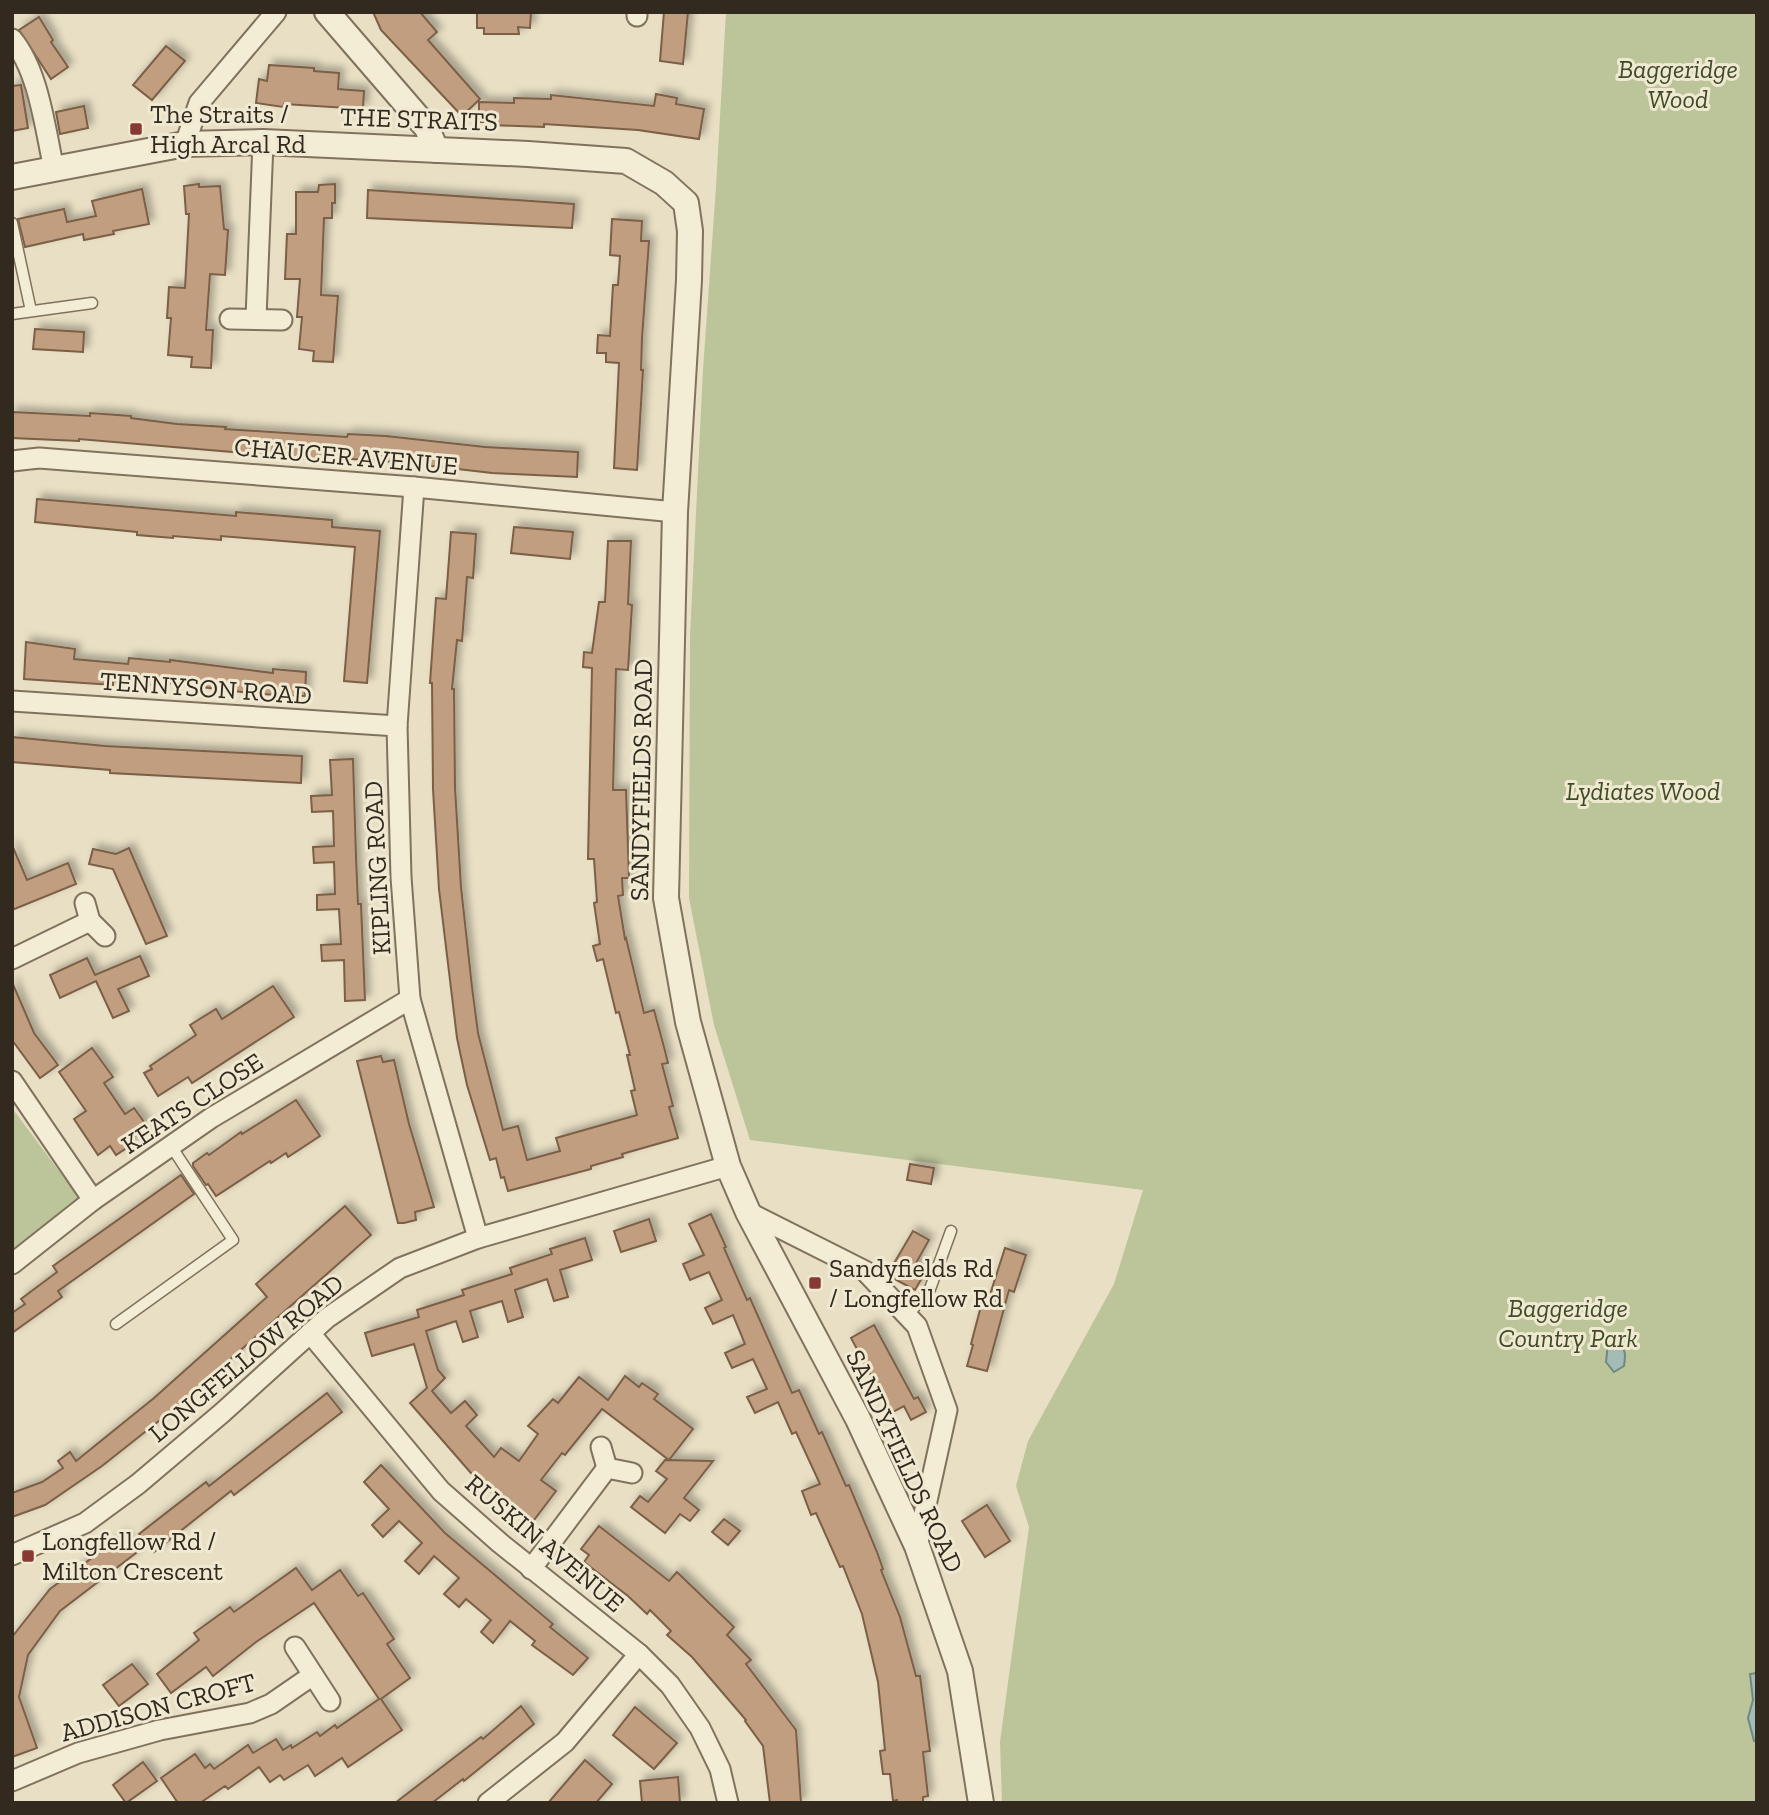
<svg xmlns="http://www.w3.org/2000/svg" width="1769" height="1815" viewBox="0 0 1769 1815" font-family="'Zilla Slab',serif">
  <defs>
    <filter id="shadow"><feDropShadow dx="5" dy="-5" stdDeviation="3.5" flood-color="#0004"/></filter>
  </defs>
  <rect width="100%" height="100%" fill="#e8dfc4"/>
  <g fill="#bcc49a">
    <polygon points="726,12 1757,12 1757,1803 1002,1803 1000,1742 1029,1527 1016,1486 1028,1441 1114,1284 1143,1190 750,1140 714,1025 689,898 690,636 703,370 716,187"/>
    <polygon points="12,1108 80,1199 12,1258"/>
  </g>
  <g fill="#a5bbb6" stroke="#6e8883" stroke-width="2">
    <path d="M1615,1340C1626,1349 1626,1353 1624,1366L1614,1372L1606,1362L1608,1344Z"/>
    <polygon points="1757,1673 1757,1740 1754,1741 1748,1718 1753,1700 1750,1674"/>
  </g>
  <g fill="#c19e7f" stroke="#7c5f46" stroke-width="2" filter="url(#shadow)">
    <polygon points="373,12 420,12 437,32 428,40 480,99 462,116 381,30"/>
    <polygon points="497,12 531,12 530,28 518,27 519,34 484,34 484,28 477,28 477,13"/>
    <polygon points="664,12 688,12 683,64 660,61"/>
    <polygon points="39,17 53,40 51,42 68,67 51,79 19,30"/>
    <polygon points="166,46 185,61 152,100 133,85"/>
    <polygon points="269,65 314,68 314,71 339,73 338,89 364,91 363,109 284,104 283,107 256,103 259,79 267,81"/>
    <polygon points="21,85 28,128 12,131 12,86"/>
    <polygon points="656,94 677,98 676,104 704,109 699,139 638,130 544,124 544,127 488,125 488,122 479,122 479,102 514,103 514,98 551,99 551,95 654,106"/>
    <polygon points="84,106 88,128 60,134 56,112"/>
    <polygon points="199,184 199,187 220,186 224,229 228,230 225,275 210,274 206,330 213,330 211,368 191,367 192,357 168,355 171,318 167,318 169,287 185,288 189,214 186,214 184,186"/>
    <polygon points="335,184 335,203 332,203 332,218 324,218 321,295 338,296 333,362 313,361 314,351 299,349 302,317 297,317 300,279 285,279 287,234 296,234 296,192 318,192 319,185"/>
    <polygon points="142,189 149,224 113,231 114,234 84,240 83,234 25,247 18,219 64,209 67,222 96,216 92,201"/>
    <polygon points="368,190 574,204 572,228 367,218"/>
    <polygon points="612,219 642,221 641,241 649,241 642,338 641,370 643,370 637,470 614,468 619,363 606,362 606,353 597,353 598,335 610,336 613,285 618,285 620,256 610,255"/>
    <polygon points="35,329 84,332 83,352 33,349"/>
    <polygon points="12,412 90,416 90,413 131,416 131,418 177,424 226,427 225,429 347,437 348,434 386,436 485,447 578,452 577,477 492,473 397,462 336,458 336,461 244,455 244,453 79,439 79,441 12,438"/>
    <polygon points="37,499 236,516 236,512 332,520 332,527 380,531 367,683 344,681 355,547 221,536 221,540 173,536 173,538 137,535 137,532 35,522"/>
    <polygon points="514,527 573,532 570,559 511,553"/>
    <polygon points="451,532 476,534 473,578 467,577 462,641 457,640 452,689 454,689 455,788 461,887 472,987 478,1033 503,1130 518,1126 527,1160 560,1151 556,1138 637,1115 631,1091 635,1090 627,1055 630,1055 619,1012 616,1013 603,959 597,961 593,946 600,944 594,903 597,902 594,859 588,859 592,668 583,667 584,652 592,653 599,602 605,602 608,541 631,541 628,604 632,605 628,670 616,669 613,790 626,790 629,878 622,878 623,895 618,896 625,939 626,938 644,1013 654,1010 664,1047 668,1063 662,1064 673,1106 669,1107 678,1138 622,1154 623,1157 591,1166 591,1169 508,1191 504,1177 501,1178 496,1158 490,1160 467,1085 457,1038 439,889 433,789 432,683 430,683 436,598 446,599"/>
    <polygon points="26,642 75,649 74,659 128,664 129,658 170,662 170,660 273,673 273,669 306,672 305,696 258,694 160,682 160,686 113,681 113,685 24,679"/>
    <polygon points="12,737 105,746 302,756 301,783 110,773 110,770 12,762"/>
    <polygon points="353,759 356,857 358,904 361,904 365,1000 345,1001 344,960 322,961 321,945 341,944 339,909 317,910 317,895 335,894 334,862 314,863 313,847 334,846 333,811 312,812 311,796 332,795 330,760"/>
    <polygon points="12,845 27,880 68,863 76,884 12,910"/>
    <polygon points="129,848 167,936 146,944 113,869 89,864 93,849 116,854"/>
    <polygon points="140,956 149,976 118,989 129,1011 113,1018 96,981 60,998 50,975 87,958 95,975"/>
    <polygon points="12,982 34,1033 58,1065 40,1078 12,1040"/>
    <polygon points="273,986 294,1017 192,1083 188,1077 158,1096 144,1073 152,1069 150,1066 196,1035 190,1025 216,1009 222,1019"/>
    <polygon points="92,1048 113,1077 104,1083 125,1114 134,1108 147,1126 131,1139 134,1143 116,1155 110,1146 98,1155 74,1119 86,1111 59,1072"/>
    <polygon points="381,1056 383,1062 394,1060 409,1124 434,1207 415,1212 416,1220 404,1223 398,1223 357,1061"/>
    <polygon points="296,1100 320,1136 288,1157 286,1153 271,1163 270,1161 216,1196 208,1184 206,1185 193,1166 193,1163 207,1153 209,1155 241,1132 242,1134"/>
    <polygon points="910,1164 934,1168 931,1184 907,1180"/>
    <polygon points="181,1175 194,1194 58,1291 62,1297 12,1333 12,1313 25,1304 21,1299 57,1272 53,1266"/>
    <polygon points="345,1206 371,1235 174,1409 102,1466 45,1505 12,1517 12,1493 42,1482 63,1468 58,1461 70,1452 76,1461 154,1398 267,1297 256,1284"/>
    <polygon points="711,1214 726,1247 724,1248 747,1300 750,1298 792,1393 799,1390 819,1434 822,1432 846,1486 849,1485 877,1552 883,1569 881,1570 900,1617 916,1676 920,1676 930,1751 923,1752 928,1796 923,1797 923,1803 897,1803 897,1800 893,1801 890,1774 883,1774 880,1751 885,1750 878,1682 862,1614 843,1566 840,1567 816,1513 811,1515 802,1491 820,1484 796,1432 792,1434 778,1402 755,1413 747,1397 767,1389 753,1359 732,1368 725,1353 745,1344 733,1315 713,1324 705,1308 722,1300 709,1272 690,1280 683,1264 704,1255 689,1224"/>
    <polygon points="649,1219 656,1241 621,1252 614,1231"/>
    <polygon points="913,1231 929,1240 916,1263 927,1269 915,1290 887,1275"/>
    <polygon points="585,1238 592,1260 560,1270 568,1297 554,1301 547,1279 515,1290 523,1317 508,1322 502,1301 470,1311 478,1337 463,1342 456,1321 426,1331 438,1370 445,1378 432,1391 451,1413 465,1401 477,1415 466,1426 494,1457 501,1448 519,1461 538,1434 528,1426 553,1399 558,1403 579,1377 608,1400 625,1376 639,1387 642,1383 658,1394 654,1399 693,1429 669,1460 602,1409 565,1455 562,1453 541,1480 556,1491 531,1524 477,1480 410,1403 427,1388 414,1344 372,1356 365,1333 419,1317 417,1310 464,1295 462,1290 512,1274 510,1268 552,1254 550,1249"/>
    <polygon points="1005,1248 1026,1255 1014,1292 1009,1290 987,1371 967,1366 973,1345 971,1344 981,1306 986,1307"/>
    <polygon points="874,1325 914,1399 918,1397 926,1412 911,1420 904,1406 891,1413 851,1338"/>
    <polygon points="327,1393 342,1412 234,1495 231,1491 154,1552 139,1534 206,1482 209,1486"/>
    <polygon points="665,1460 713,1461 684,1498 699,1510 690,1521 680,1514 665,1533 631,1507 640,1496 648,1502 667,1479 656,1471"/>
    <polygon points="381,1465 445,1533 553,1624 550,1627 588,1658 573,1675 532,1645 535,1641 510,1621 493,1643 481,1632 491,1620 466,1599 459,1607 444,1594 459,1578 434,1556 419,1574 405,1561 422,1543 399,1521 383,1537 372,1525 389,1509 364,1482"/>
    <polygon points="987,1505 1010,1541 985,1557 962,1521"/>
    <polygon points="724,1519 740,1531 728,1545 712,1532"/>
    <polygon points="599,1526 669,1581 677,1572 734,1627 727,1635 751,1660 746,1664 796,1730 801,1803 770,1803 763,1746 745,1721 746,1720 692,1657 667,1635 671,1631 650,1610 647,1614 628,1596 584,1562 589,1555 581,1549"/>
    <polygon points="123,1535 136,1553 60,1611 28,1655 19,1697 37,1748 12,1757 12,1637 50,1589"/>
    <polygon points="296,1568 312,1590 340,1570 358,1596 363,1593 394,1639 387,1644 410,1678 381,1699 402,1730 348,1767 342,1758 315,1776 308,1765 284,1780 280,1775 270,1782 259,1767 228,1789 225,1786 200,1803 178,1803 161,1778 195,1754 205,1768 210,1764 214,1769 248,1745 253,1753 276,1739 283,1750 291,1745 292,1748 317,1732 320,1736 335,1725 337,1728 379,1699 314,1603 256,1642 213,1676 206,1667 171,1693 157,1674 199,1640 194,1633 230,1607 234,1612"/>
    <polygon points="132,1664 148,1684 119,1706 103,1685"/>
    <polygon points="521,1706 534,1724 464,1781 463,1779 432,1803 395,1803 481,1737 483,1739"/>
    <polygon points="635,1707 677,1743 654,1769 613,1735"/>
    <polygon points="585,1760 612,1784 596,1803 548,1803"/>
    <polygon points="143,1762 157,1781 126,1803 113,1785"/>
    <polygon points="678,1777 680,1803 642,1803 640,1781"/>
  </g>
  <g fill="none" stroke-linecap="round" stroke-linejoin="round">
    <defs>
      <g id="service">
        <polyline points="12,223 31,311"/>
        <polyline points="12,314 92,303"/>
        <polyline points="907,1316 930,1289 951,1231"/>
        <polyline points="116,1324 233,1240 171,1146"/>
      </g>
      <g id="minor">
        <polyline points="637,16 637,12"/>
        <path d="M12,39C39,71 45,129 54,169"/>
        <polyline points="185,144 199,103 276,12"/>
        <polyline points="256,318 263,142"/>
        <polyline points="230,319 282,320"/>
        <polyline points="12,461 39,458 414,487 675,512"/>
        <polyline points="414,487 397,726 401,877 410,999 478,1238"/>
        <polyline points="12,701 397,726"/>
        <polyline points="85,903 90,921 105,936"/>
        <polyline points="12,959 90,921"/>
        <polyline points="12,1081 93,1200"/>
        <polyline points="748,1212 865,1271 917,1326 947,1410 917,1546"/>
        <polyline points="12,1264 93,1200 211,1118 410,999"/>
        <polyline points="310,1333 441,1491 500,1543 639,1654 670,1685 700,1728 720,1769 728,1803"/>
        <polyline points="601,1447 607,1468 632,1473"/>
        <polyline points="12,1555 85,1523 138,1484 222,1413 327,1318 400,1268 478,1238 728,1166"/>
        <polyline points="531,1569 607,1468"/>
        <polyline points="295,1647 330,1701"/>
        <polyline points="12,1781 78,1753 160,1730 250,1713 271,1704 313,1675"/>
        <polyline points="488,1803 565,1742 639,1654"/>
      </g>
      <g id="tertiary">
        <polyline points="327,12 427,128 436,150"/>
        <polyline points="12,177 185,144 263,142 528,154 626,161 664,183 686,203 690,231 689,280 675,512 666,898 688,1022 728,1166 748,1212 858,1419 917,1546 960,1671 981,1803"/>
      </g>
    </defs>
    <use href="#service" stroke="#80725d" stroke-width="13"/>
    <use href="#minor" stroke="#80725d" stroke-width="23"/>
    <use href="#tertiary" stroke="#80725d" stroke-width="28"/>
    <use href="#service" stroke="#f4edd6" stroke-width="10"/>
    <use href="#minor" stroke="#f4edd6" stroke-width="19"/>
    <use href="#tertiary" stroke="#f4edd6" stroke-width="24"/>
  </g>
  <g fill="#873935" stroke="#f0e9d2" stroke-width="2.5">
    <rect x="129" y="122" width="14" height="14" rx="3.5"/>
    <rect x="808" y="1276" width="14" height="14" rx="3.5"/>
    <rect x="21" y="1549" width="14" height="14" rx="3.5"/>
  </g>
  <g text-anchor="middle" stroke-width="6" stroke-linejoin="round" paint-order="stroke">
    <g font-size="26" font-style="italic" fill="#404c28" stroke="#f0e9d2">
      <text x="1678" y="78">Baggeridge<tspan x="1678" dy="30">Wood</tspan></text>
      <text x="1643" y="800">Lydiates Wood</text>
      <text x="1568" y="1317">Baggeridge<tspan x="1568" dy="30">Country Park</tspan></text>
    </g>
    <g font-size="26" fill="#32291f" stroke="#f0e9d2" text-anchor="start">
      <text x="150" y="123">The Straits /<tspan x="150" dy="30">High Arcal Rd</tspan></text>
      <text x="829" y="1277">Sandyfields Rd<tspan x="829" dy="30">/ Longfellow Rd</tspan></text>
      <text x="42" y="1550">Longfellow Rd /<tspan x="42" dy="30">Milton Crescent</tspan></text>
    </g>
    <g font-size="26" fill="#32291f" stroke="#f0e9d2">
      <text transform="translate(419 119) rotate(2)" y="9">THE STRAITS</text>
      <text transform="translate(346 456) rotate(5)" y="9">CHAUCER AVENUE</text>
      <text transform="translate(206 688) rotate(4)" y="9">TENNYSON ROAD</text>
      <text transform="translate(641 780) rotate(-89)" y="9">SANDYFIELDS ROAD</text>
      <text transform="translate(377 868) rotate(-93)" y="9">KIPLING ROAD</text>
      <text transform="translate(192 1103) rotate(-33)" y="9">KEATS CLOSE</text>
      <text transform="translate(246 1358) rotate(-40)" y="9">LONGFELLOW ROAD</text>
      <text transform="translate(905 1461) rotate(65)" y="9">SANDYFIELDS ROAD</text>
      <text transform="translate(545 1543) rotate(40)" y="9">RUSKIN AVENUE</text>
      <text transform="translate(158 1707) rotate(-15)" y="9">ADDISON CROFT</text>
    </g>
  </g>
  <rect width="1769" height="1815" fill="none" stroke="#32291f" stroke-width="28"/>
</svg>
